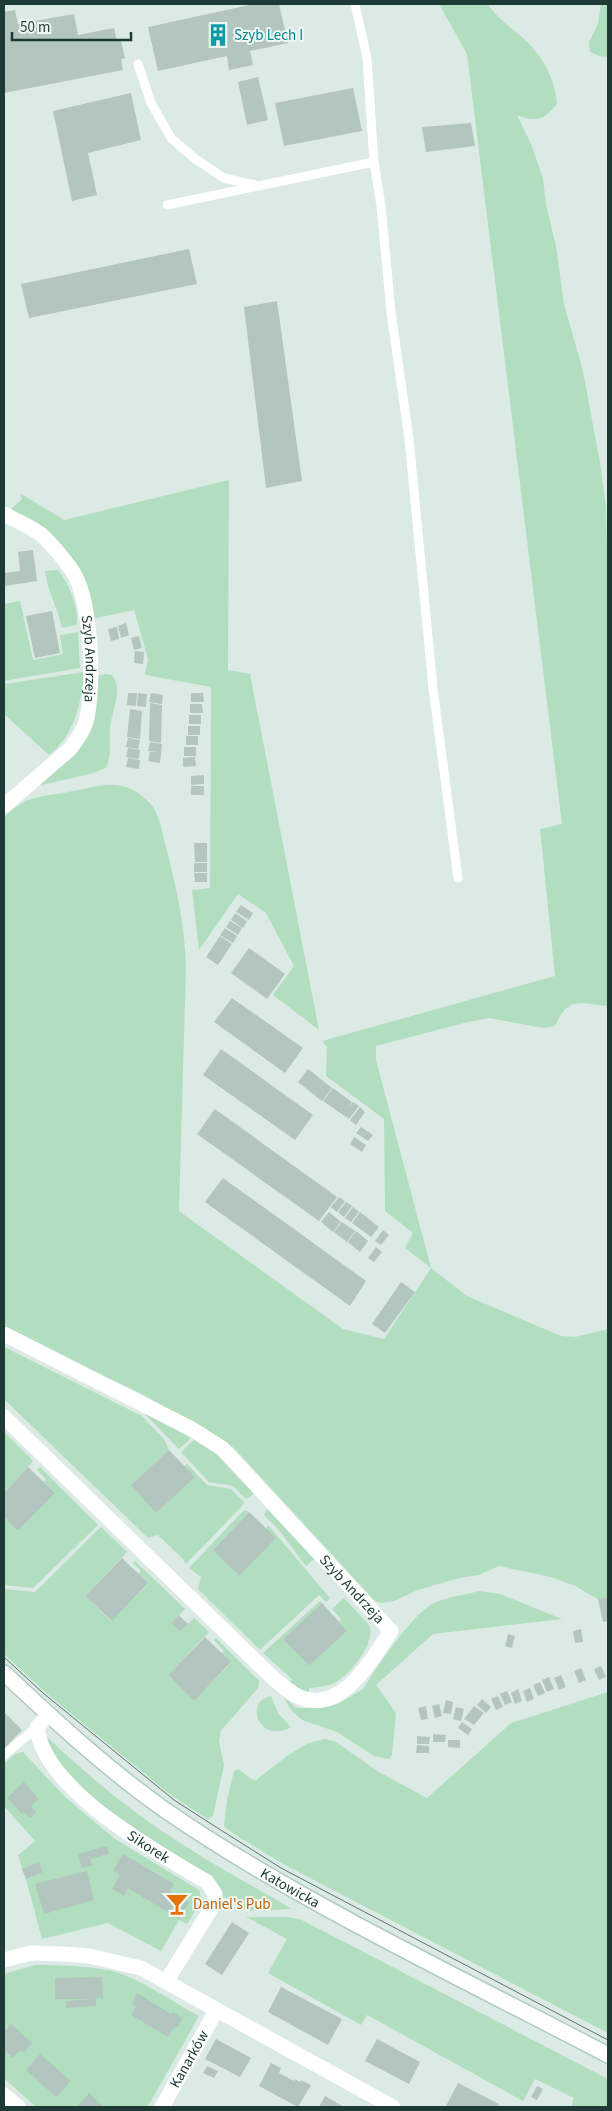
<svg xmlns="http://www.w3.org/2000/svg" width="612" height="2111" viewBox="0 0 612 2111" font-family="'Source Sans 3',sans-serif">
  <rect width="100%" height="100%" fill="#dceae5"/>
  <g fill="#b2dec0">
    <path d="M439,4H488C500,23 518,31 532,47C546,62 556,84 557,104C544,120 536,123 517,115L531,144L543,178L546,205L556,246L564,304L583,371L600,463L606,507L608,585V1006C582,1005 569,994 555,1026L544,1028L489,1018L468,1022L376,1046V1060L431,1268L467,1296L561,1336L575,1337L608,1329V1605L575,1586L551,1577L499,1566L479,1575L459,1578L418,1590L394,1601L380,1603L375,1601L234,1448L142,1394L63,1357L4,1326V817C30,793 40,798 73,791C90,788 109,781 126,787C137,791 146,798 153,807C161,819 163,837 167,851C177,890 185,927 186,968L179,1211L343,1329L384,1339L431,1268L405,1248L413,1233L385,1211L384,1119L326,1076L327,1047L322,1041L555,976L540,829L562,824L467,54Z"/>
    <polygon points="601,4 608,4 608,57 599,56 590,52 589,42 598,24"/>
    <polygon points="229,480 228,670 250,674 319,1030 273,995 294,966 266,913 238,894 199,950 192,890 210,888 211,687 145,675 148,659 134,610 92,619 85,587 12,510 12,508 22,499 20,493 64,520"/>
    <path d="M58,570C69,584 79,607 77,625L62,628C58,609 47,590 45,571Z"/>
    <polygon points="20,601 33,660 63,654 60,635 78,632 80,668 4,681 4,604"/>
    <path d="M84,672C81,704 75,734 49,755L4,714V684Z"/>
    <path d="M106,674L112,675C124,690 111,712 110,729C109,743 112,755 106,768L90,774L41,785L40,782L73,751L96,679L100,675Z"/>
    <polygon points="4,1347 142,1416 164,1439 169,1450 131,1485 156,1513 194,1477 184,1466 187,1464 207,1485 231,1489 244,1502 243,1505 186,1564 183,1559 158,1535 148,1538 4,1399"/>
    <polygon points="144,1413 189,1437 190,1439 179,1449"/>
    <polygon points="4,1432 33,1461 4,1493"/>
    <polygon points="194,1440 216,1454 254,1494 246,1499 233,1486 209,1482 181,1452"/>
    <polygon points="40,1467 98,1525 33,1588 4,1585 4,1517 18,1531 55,1493 44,1482 46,1479 37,1470"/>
    <polygon points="267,1509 314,1559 306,1566 279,1530 264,1515"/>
    <polygon points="244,1510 249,1512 213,1550 239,1576 268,1525 330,1598 326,1602 319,1595 260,1650 198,1589 201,1577 189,1568"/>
    <polygon points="101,1527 127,1552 85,1596 111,1621 148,1584 138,1574 141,1571 133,1563 135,1561 185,1609 171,1623 180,1632 194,1618 209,1632 168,1675 194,1700 231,1663 222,1653 224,1651 214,1640 216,1638 259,1681 258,1688 221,1731 219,1741 224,1765 213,1816 208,1819 172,1796 46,1693 4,1654 4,1589 35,1592"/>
    <path d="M479,1591L500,1594L562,1619L433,1634L376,1685L396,1713L392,1755L389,1759L374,1756L337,1732L302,1720L291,1710L284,1698L297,1708H322L338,1704L363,1689C377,1667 412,1614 434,1603C447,1597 464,1595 479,1591Z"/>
    <path d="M344,1598L369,1625C377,1642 350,1674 336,1682C327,1687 319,1687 309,1688V1692L303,1691L290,1682L292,1679L263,1653L320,1601L322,1603L283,1639L309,1666L347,1631L339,1622L341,1619L332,1609Z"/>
    <path d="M608,1692V2033L283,1864L231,1832L224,1826L227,1800L234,1771L237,1769C244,1771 248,1779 256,1780L287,1756L308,1743L325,1739L336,1742L379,1772L427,1798L511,1723Z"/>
    <path d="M271,1696L278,1713L291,1727C261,1745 242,1702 271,1696Z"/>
    <path d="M46,1736C86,1774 128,1809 174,1839C212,1864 253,1886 292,1909L247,1911L225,1897L220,1896L153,1842L92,1798L55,1758Z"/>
    <polygon points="23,1752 66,1798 115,1839 199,1890 202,1900 187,1924 179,1920 161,1951 108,1923 42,1939 26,1879 18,1855 35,1841 4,1806 4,1764 15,1754"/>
    <polygon points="246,1917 287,1917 300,1919 608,2079 608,2107 571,2107 574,2098 535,2079 523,2101 367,2015 361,2025 268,1973 287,1939"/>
    <path d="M35,1965C58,1965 107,1966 127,1976C152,1987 175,2003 199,2016L151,2101L146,2107H36L4,2078V1974Z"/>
  </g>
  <g fill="#b2c5be">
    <polygon points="254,4 279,4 288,43 250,51 253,65 229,70 227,56 158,71 148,27"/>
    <polygon points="15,10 18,24 74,14 78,35 114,28 117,41 121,41 125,58 121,59 123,70 4,93 4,12"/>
    <polygon points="258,77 268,120 247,125 238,82"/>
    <polygon points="353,88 362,131 284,146 275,103"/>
    <polygon points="131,93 141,140 88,153 97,195 72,201 53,111"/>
    <polygon points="471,123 475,146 426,152 422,127"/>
    <polygon points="189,249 197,284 29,318 21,284"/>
    <polygon points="277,301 302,481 266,488 244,307"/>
    <polygon points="33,550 37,581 4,586 4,573 20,571 18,552"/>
    <polygon points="52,611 60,653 35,658 26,616"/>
    <polygon points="126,623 129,635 121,638 118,626"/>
    <polygon points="117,627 119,639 111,641 108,629"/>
    <polygon points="139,636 142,648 134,650 131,638"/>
    <polygon points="135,651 144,652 143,664 134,663"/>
    <polygon points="128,693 137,693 136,706 127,705"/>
    <polygon points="138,693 147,694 146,707 137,706"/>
    <polygon points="151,693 163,695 162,704 149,702"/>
    <polygon points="191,693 203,693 204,702 191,702"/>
    <polygon points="150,703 162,705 161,743 149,741"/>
    <polygon points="190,704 202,704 203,713 190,713"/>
    <polygon points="130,709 142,711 140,739 127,737"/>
    <rect x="189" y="715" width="12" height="9"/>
    <rect x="188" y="726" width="12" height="9"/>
    <rect x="186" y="736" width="12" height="9"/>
    <polygon points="128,738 140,740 138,749 126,747"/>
    <polygon points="150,742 162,744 160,763 148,761 150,752 158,752 148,751"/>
    <rect x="184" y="747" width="12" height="9"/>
    <polygon points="128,748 140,750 139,759 126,757"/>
    <polygon points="195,757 196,766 183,767 183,758"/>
    <polygon points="128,758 140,760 139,769 126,767"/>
    <polygon points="204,775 204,784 191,785 191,776"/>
    <rect x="191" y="786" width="13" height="9"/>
    <polygon points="194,843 207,843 207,862 195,862"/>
    <rect x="194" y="863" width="13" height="9"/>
    <polygon points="194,873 207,873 207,882 195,882"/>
    <polygon points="241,905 253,913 249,920 236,912"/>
    <polygon points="235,913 247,921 243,928 231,920"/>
    <polygon points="230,921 242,928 238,935 226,927"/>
    <polygon points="225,928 237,936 233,943 220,935"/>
    <polygon points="220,936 232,944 218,965 206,957"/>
    <polygon points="249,948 285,974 267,999 231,973"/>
    <polygon points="232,998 303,1048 285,1073 214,1022"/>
    <polygon points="221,1049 313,1115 295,1140 203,1075"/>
    <polygon points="308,1069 332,1088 322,1101 298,1082"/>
    <polygon points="333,1088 352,1102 348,1108 353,1102 359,1106 349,1119 323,1101"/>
    <polygon points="360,1107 365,1112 356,1125 350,1120"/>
    <polygon points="215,1109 337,1197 319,1221 197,1134"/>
    <polygon points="361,1127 373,1135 368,1141 356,1133"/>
    <polygon points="354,1137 366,1145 362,1152 350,1144"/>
    <polygon points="223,1178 366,1281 350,1306 205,1202"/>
    <polygon points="339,1197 345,1201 337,1212 331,1207"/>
    <polygon points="346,1202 352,1206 344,1217 338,1212"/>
    <polygon points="353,1207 359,1212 351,1222 345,1218"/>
    <polygon points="329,1212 341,1222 333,1232 321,1222"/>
    <polygon points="360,1212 379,1227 371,1237 352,1223"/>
    <polygon points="342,1222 355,1231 347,1242 334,1232"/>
    <polygon points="383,1230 389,1235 381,1245 375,1241"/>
    <polygon points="356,1231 368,1241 360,1252 348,1242"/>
    <polygon points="376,1247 382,1252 374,1262 368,1258"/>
    <polygon points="401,1282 415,1292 385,1333 372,1324"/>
    <polygon points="169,1450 195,1477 156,1513 131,1485"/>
    <polygon points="28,1467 55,1493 18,1531 4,1517 4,1493"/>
    <polygon points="249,1512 276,1538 239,1576 213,1550"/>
    <polygon points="122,1558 148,1583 112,1621 85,1596"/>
    <polygon points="608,1598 608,1621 603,1622 598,1599"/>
    <polygon points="322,1603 347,1631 309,1666 283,1639"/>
    <polygon points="179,1615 188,1624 180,1632 171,1623"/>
    <polygon points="581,1629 583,1642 575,1643 573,1631"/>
    <polygon points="508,1634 515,1636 512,1648 505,1646"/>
    <polygon points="205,1637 231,1662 194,1701 168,1675"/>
    <polygon points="601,1666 606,1677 599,1680 594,1669"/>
    <polygon points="581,1668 586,1680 579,1683 574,1671"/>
    <polygon points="561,1675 566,1687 559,1690 554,1678"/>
    <polygon points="549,1677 554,1689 547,1692 542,1680"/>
    <polygon points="540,1682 545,1693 538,1696 533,1685"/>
    <polygon points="530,1688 534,1699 527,1702 523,1691"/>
    <polygon points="518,1689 522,1701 515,1704 511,1693"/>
    <polygon points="507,1691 512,1702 505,1705 500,1694"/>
    <polygon points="498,1696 503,1707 496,1710 491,1699"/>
    <polygon points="482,1699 491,1707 486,1713 477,1705"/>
    <polygon points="446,1700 453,1702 451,1714 443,1713"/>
    <polygon points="439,1704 442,1716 435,1718 432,1706"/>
    <polygon points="426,1706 428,1719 421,1720 418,1708"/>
    <polygon points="474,1706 484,1713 474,1725 464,1719"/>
    <polygon points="456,1707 464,1709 461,1721 453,1719"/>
    <polygon points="4,1712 22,1730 4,1749"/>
    <polygon points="462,1722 472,1729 468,1735 458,1728"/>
    <polygon points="433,1734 446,1735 445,1742 433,1742"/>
    <polygon points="417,1736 430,1737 429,1744 417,1744"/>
    <polygon points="448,1740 460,1740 460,1748 448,1747"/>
    <polygon points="417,1745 429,1746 429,1753 416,1753"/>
    <polygon points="24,1782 39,1799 31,1806 36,1813 30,1818 24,1812 22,1814 7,1798"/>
    <polygon points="107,1846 109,1854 90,1859 92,1865 82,1868 78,1854"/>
    <polygon points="123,1854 174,1884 170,1891 189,1902 179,1919 128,1888 124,1896 112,1889 120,1875 113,1870"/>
    <polygon points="39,1862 43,1872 26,1879 22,1869"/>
    <polygon points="87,1871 94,1900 44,1914 35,1884"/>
    <polygon points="232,1922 249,1933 222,1975 205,1964"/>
    <polygon points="102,1977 103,1998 96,1998 96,2006 66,2008 66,2001 90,1999 55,1999 55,1978"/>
    <polygon points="281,1987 342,2019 328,2045 268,2012"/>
    <polygon points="137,1993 171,2014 172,2012 183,2018 177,2028 174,2027 168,2037 131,2015 136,2006 132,2004"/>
    <polygon points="11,2024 32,2043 24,2053 20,2050 13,2058 4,2050 4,2032"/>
    <polygon points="216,2039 251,2058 240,2077 205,2059"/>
    <polygon points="377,2039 420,2062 409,2084 365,2061"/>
    <polygon points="40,2054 71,2081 56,2097 26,2070"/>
    <polygon points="271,2063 281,2068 279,2073 294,2081 295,2079 300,2082 301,2080 311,2085 298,2107 259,2086"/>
    <polygon points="207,2066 218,2071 214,2078 203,2073"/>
    <polygon points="458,2083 499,2104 497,2107 446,2106"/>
    <polygon points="537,2086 543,2089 537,2100 531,2097"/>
    <polygon points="89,2093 102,2105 104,2107 77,2107"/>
    <polygon points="325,2096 344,2107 319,2107"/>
  </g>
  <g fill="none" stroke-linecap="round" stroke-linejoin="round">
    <defs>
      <g id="secondary">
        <path id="s5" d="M4,1673C55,1721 107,1769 165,1810C224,1851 287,1887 350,1921C435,1967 522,2010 608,2055"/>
      </g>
    </defs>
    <use href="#secondary" stroke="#afcbc2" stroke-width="18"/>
    <g stroke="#fff" stroke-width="9">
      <polyline points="355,4 367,58 374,162 381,206 391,312 409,439 433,688 458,878"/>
      <polyline points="138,64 151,103 171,138 194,158 224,178 255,185"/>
      <polyline points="167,205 374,162"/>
      <polyline points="4,1755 37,1727"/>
    </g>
    <g stroke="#fff" stroke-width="15">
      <path id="s1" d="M4,514C16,521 33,527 44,537C53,546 63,558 71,569C92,596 95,689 86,722C83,732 76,741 70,749L4,806"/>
      <path id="s2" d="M4,1334L192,1429L222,1448L391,1631C372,1659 342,1715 299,1697C290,1693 282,1685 274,1679L4,1417"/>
      <path id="s3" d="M49,1715L37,1727C43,1790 157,1852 207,1882L215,1894V1902L166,1982"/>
      <polyline points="4,1960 31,1953 63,1954 89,1956 141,1968 393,2107"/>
      <polyline points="4,2095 18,2107"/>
      <path id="s4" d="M162,2107L216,2011"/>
    </g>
    <use href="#secondary" stroke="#fff" stroke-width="15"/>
    <polyline stroke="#57776f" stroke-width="1" points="4,1657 43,1693 174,1800 216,1827 281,1868 608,2040"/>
  </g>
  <defs>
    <symbol id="building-bare" viewBox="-9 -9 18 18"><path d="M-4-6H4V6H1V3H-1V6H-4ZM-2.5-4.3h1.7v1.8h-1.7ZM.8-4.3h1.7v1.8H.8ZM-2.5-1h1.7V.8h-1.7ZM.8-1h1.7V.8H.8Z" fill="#0f9aa8" stroke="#edf7f2" stroke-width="2.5" paint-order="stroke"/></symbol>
    <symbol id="bar-bare" viewBox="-9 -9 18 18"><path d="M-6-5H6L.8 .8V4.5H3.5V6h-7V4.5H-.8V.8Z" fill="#e8710a" stroke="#edf7f2" stroke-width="2.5" paint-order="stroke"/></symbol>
  </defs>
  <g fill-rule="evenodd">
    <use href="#building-bare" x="202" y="19" width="32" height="32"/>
    <use href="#bar-bare" x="161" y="1888" width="32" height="32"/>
  </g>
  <g text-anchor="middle" stroke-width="4" stroke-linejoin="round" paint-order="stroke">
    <g font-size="15" fill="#0d838f" stroke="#edf7f2" text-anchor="start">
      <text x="234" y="40">Szyb Lech I</text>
    </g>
    <g font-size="15" fill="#1d3b34" stroke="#edf7f2">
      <text dy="5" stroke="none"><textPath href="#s1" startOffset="181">Szyb Andrzeja</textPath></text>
      <text dy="5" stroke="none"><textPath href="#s2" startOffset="438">Szyb Andrzeja</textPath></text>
      <text dy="5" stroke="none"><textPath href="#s3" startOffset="185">Sikorek</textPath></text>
      <text dy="5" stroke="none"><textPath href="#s5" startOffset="359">Katowicka</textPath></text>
      <text dy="5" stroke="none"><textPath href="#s4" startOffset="55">Kanarków</textPath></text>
    </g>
    <g font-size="15" fill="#c56008" stroke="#edf7f2" text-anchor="start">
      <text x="193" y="1909">Daniel's Pub</text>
    </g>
  </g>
  <rect width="612" height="2111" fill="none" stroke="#1d3b34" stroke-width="10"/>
  <path d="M12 32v8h119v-8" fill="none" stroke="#1d3b34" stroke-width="2.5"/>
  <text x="20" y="32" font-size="15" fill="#1d3b34" stroke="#edf7f2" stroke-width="4" paint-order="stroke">50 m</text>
</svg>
